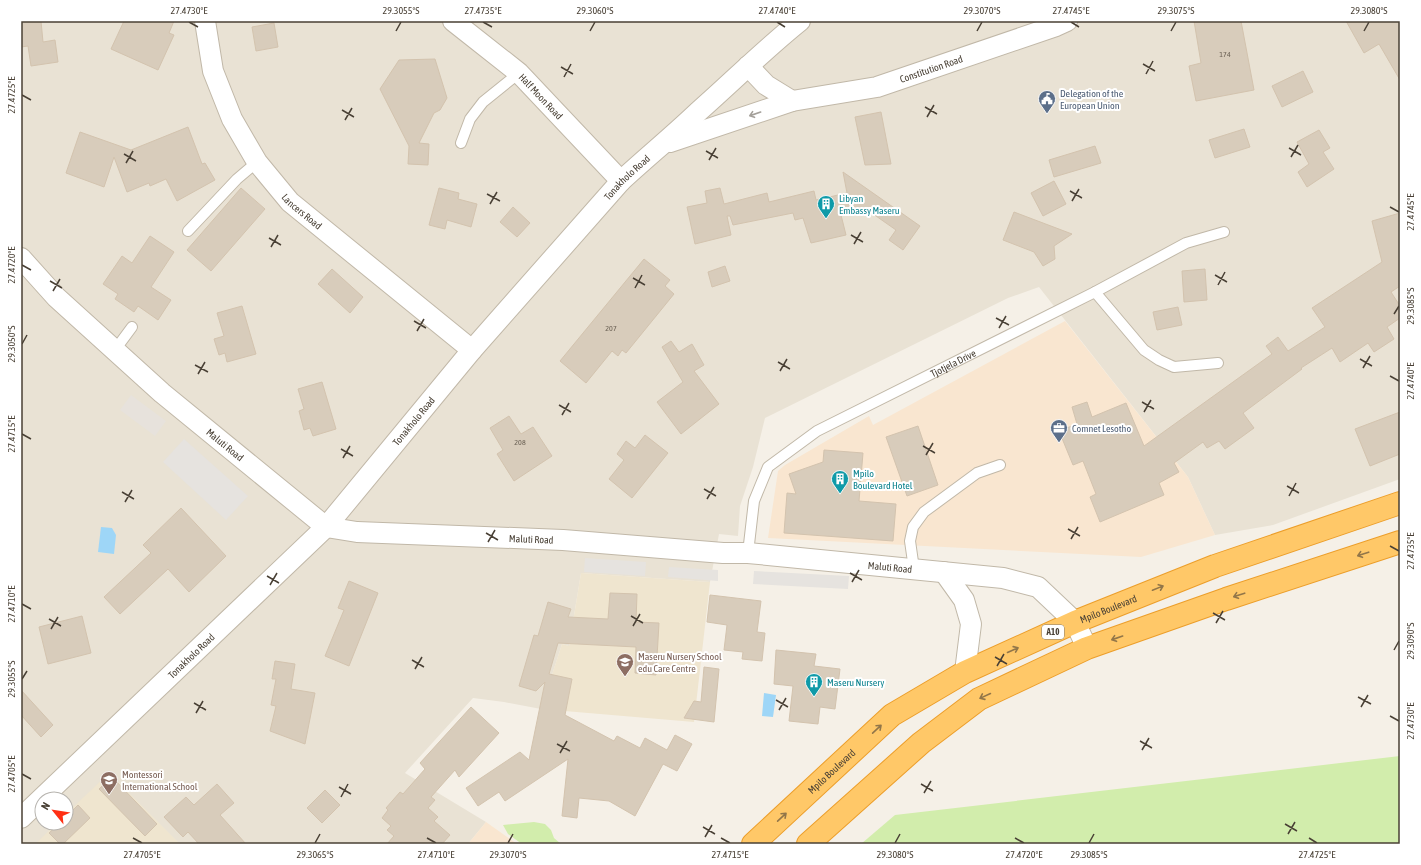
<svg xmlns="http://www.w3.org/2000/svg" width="1421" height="865" viewBox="0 0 1421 865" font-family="'Asap Condensed',sans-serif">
  <rect width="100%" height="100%" fill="#f5f0e7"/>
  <path fill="#e9e2d4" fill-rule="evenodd" d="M21,21H1400V479L1273,525L1215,535L1188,477L1039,287L1008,298L765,418L753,467L740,506L738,536L719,534L710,582L581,573L569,646L562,644L541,709L504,702L473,698L405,773L486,822L468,844H21ZM42,799H66V823H42Z"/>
  <g fill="#f9e6d0">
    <polygon points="1065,321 1188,477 1215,535 1141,557 768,538 778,471 785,465 869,416 873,425"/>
    <polygon points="486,822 517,844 468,844"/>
  </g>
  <polygon fill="#e7e2dc" points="131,395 166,421 155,436 120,410"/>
  <g fill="#efe5cf">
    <polygon points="581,573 710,582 694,722 541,709 562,644 569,646"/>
    <polygon points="109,773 180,844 35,844 57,823 66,823 66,814"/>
  </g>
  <g fill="#d2edac">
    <polygon points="1400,756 1400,844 861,844 895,815"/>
    <polygon points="534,822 545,824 551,830 554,838 561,844 522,844 508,834 503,825"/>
  </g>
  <g fill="#e6e3df">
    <polygon points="184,439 248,496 226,520 163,462"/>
    <polygon points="585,558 646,562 645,576 584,572"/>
    <polygon points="669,567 718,570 718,581 668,577"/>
    <polygon points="754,571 849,576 848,589 753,584"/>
  </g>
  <g fill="#9ed6f7">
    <polygon points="101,527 112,528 116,535 114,554 98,552"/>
    <polygon points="764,693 776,695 773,717 762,716"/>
  </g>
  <g fill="#d8ccbb" stroke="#d3c3ae">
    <polygon points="21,21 41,21 43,42 55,40 58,62 31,66 28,46 21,47"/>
    <polygon points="124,21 174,21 169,33 174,35 158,70 111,49"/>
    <polygon points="1194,21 1241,21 1254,90 1196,101 1189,66 1201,63"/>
    <polygon points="1346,21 1400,21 1400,80 1379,44 1364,53"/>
    <polygon points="274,23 278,47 256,51 252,27"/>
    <polygon points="435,59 447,98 440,110 434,113 419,143 429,144 428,165 408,164 409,146 380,89 399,60"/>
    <polygon points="1303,71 1313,92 1282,107 1272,86"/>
    <polygon points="881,112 891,164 865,165 855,117"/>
    <polygon points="188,127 202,164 205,163 215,180 177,201 166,179 150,186 149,183 127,192 114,157 104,187 66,173 80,132 131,150"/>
    <polygon points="1244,129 1250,147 1215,158 1209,140"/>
    <polygon points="1319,130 1330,148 1323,152 1334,169 1307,187 1298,172 1309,164 1297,142"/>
    <polygon points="1095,146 1101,163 1054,177 1049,160"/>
    <polygon points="843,172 920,226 903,250 889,240 896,230 866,209 841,215 846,235 811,243 803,218 795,220 793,213 733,225 730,216 727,216 731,235 695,244 687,207 707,203 705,191 720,188 724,204 767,193 769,202 814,191 816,200 847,193"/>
    <polygon points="1054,181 1066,204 1043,216 1031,193"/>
    <polygon points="241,188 265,209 211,271 187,250"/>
    <polygon points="439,188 459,193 458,199 477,204 471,227 447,220 445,229 429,225"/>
    <polygon points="513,207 530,223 517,237 500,222"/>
    <polygon points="1014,212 1072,234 1054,246 1055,259 1043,266 1034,252 1003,240"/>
    <polygon points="1400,213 1400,286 1391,292 1400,306 1400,318 1387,327 1394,339 1374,352 1368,343 1340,362 1332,348 1301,368 1302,369 1243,413 1254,428 1225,449 1219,441 1207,448 1203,442 1174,463 1179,472 1159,483 1164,495 1100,522 1090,497 1096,494 1083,461 1073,465 1059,431 1077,424 1072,407 1087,402 1092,417 1126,403 1144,446 1272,354 1266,346 1278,337 1288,351 1325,327 1312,308 1382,262 1372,221"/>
    <polygon points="150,236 174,252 151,287 171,300 158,320 138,306 134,312 115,299 118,294 103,284 122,256 132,263"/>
    <polygon points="644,259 670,280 665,286 674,294 626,353 622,350 618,356 612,351 586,383 560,361"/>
    <polygon points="725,266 730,281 712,287 708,272"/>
    <polygon points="332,269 363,297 350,313 318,284"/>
    <polygon points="1205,269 1207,300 1184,302 1182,271"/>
    <polygon points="242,306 256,354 227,362 225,353 219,355 214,339 224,336 217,313"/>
    <polygon points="1178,307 1182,325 1157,330 1153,312"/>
    <polygon points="671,341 679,352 692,344 704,365 694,371 719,404 681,434 657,402 683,382 662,347"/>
    <polygon points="322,382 336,429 313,436 310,428 304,430 299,411 304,409 298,389"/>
    <polygon points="1400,412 1400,454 1370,466 1355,429"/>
    <polygon points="509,416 521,434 533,427 552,456 514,481 497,454 503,450 490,428"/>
    <polygon points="918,426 938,485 907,496 886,437"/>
    <polygon points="645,435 668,453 632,498 609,479 624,460 617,454 626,441 635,448"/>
    <polygon points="824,450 863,453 859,501 896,504 893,541 784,533 787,493 796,494 789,474 823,462"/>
    <polygon points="181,508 226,556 189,592 168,569 120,614 104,597 151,553 143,545"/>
    <polygon points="349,581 378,593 349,666 325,656 344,610 338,608"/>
    <polygon points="610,593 637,594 636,622 659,623 656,675 635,673 636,647 558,643 549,674 572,679 565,715 614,741 617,736 640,748 645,738 667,750 675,735 692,744 677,771 663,764 635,816 609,801 579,798 577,818 562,816 568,759 505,801 499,792 478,806 466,788 520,752 529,760 545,682 536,691 519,686 534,635 538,636 548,602 571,609 568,617 608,619"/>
    <polygon points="710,595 761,601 757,632 765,633 762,661 742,659 743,652 724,650 727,625 707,622"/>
    <polygon points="82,616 91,653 48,664 39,627"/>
    <polygon points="776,650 816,654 814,666 840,669 835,709 820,707 818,724 789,721 793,686 774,684"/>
    <polygon points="275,661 295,664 291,689 315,693 305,744 270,731 276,706 271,705 276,679 272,679"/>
    <polygon points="704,667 719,669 714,722 684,718 694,701 701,702"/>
    <polygon points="21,690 53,725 41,737 21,715"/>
    <polygon points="471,707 499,733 459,777 455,770 431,797 435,800 428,808 438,817 434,821 450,835 442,844 387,844 394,836 387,830 391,826 382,818 388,810 386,808 400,792 403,794 425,769 420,763"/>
    <polygon points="112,777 157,824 145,836 99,789"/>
    <polygon points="217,784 234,803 220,815 246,844 199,844 188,832 183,837 164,817 186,797 194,805"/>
    <polygon points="325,790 340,805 322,823 307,808"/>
    <polygon points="78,805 90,818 63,844 60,844 49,833 60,823 66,823 66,817"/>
  </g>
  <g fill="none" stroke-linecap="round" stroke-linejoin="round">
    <defs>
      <g id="lane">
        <polyline points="461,143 470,119 483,102 519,73"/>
        <polyline points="188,231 237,179 257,162"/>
        <polyline points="1095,292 1144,350 1159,360 1174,367 1218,363"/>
        <polyline points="115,350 132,327"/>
        <path id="s1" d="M748,553L754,501L768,467L817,431L1095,292L1186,243L1224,232"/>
        <polyline points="914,569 910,541 913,527 924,512 977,473 1000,465"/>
      </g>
      <g id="street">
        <path id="s2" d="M205,21L213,71L232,119L257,162L290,202L472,350"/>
        <path id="s3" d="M453,21L519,73L621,181"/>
        <polyline points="748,66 766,85 792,101"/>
        <path id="s4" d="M670,142L792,101L877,87L1056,26L1067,21"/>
        <path id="s5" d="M21,258L56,297L162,393L326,527L357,532L563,540L723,553H748L1003,578L1038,587L1075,622L1087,648"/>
        <polyline points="944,572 964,600 971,624 965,672"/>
        <path id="s6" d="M21,818L326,527L472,350L621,181C647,157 674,135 699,111C733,81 765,49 800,21"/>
      </g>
      <g id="highway">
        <path id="s7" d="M753,844L892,715L965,672L1075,622L1215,566L1400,503"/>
        <polyline points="808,844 921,743 979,699 1087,648 1226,599 1400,542"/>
      </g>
    </defs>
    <use href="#lane" stroke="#c1b8a8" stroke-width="12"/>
    <use href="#street" stroke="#c1b8a8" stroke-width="22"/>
    <use href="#highway" stroke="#ec9e2a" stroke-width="24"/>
    <use href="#lane" stroke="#fff" stroke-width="10"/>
    <use href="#street" stroke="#fff" stroke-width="20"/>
    <use href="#highway" stroke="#ffc868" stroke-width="22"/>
  </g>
  <defs><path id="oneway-shaft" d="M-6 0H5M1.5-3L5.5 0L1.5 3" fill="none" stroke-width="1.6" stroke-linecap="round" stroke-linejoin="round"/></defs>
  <use stroke="#a4a09a" href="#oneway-shaft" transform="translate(755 114) rotate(161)"/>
  <g stroke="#927649">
    <use href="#oneway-shaft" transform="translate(1363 554) rotate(162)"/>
    <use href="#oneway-shaft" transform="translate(1158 588) rotate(-22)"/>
    <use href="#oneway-shaft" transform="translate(1239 595) rotate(162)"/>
    <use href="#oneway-shaft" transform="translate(1117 638) rotate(161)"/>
    <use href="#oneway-shaft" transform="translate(1013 650) rotate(-24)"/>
    <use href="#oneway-shaft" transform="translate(985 696) rotate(155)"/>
    <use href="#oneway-shaft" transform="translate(877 729) rotate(-43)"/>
    <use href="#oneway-shaft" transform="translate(782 817) rotate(-43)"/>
  </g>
  <path fill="none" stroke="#494035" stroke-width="1.5" d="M189,22L198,27M483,22L492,27M777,22L785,27M1071,22L1079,27M396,31L401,22M590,31L595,22M977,31L982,22M1171,31L1176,22M1364,31L1369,22M1143,64L1155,71M561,67L573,74M1146,74L1153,61M564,77L571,64M22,95L31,100M925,107L937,114M342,110L354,117M927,117L934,105M345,120L352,108M1289,148L1301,155M706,151L718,158M124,154L136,161M1291,157L1298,145M709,160L716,148M126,163L133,151M1070,191L1082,198M487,194L500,201M1072,201L1079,189M490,204L497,192M1390,207L1399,212M851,235L863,242M269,238L281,245M854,244L861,232M271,247L278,235M22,265L31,270M1215,275L1227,282M633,278L645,285M50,281L62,288M1218,285L1225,272M635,288L642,275M53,291L60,279M1394,314L1399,306M996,318L1009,325M414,321L426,328M999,328L1006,316M417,331L424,319M22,344L27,335M1360,359L1372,366M778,362L790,369M195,365L208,372M1363,368L1370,356M780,371L787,359M198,374L205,362M1390,376L1399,381M1142,402L1154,409M559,405L571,412M1144,412L1151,400M562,415L569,403M22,434L31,439M923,446L935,453M341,449L353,456M926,455L933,443M343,458L350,446M1287,486L1299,493M704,489L716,496M122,492L134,499M1289,496L1296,483M707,499L714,487M125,502L132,490M1068,529L1080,536M486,533L498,540M1071,539L1078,527M488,542L495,530M1390,546L1399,551M850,573L862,580M267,576L279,583M852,582L859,570M270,585L277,573M22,604L31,609M1213,613L1225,620M631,616L643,623M49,619L61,626M1216,623L1223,611M633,626L640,614M51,629L58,617M1394,650L1399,641M995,657L1007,664M412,660L424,667M997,666L1004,654M415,669L422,657M22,679L27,671M1358,697L1371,704M776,700L788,707M194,703L206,710M1361,707L1368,695M779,710L786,698M196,713L203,701M1390,716L1399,721M1140,741L1152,748M557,744L570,751M1142,750L1149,738M560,753L567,741M22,774L31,779M921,784L933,791M339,787L351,794M924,793L931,781M341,797L348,784M1285,824L1297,831M703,827L715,834M1288,834L1295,822M705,837L712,825M133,838L142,843M427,838L436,843M721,838L730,843M1015,838L1024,843M1309,838L1317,843M315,843L320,834M508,843L513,834M895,843L900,834M1089,843L1094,834"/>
  <defs>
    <symbol id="civic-pin" viewBox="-11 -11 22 30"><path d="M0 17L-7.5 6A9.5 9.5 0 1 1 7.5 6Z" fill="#5c6f8a" stroke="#fff"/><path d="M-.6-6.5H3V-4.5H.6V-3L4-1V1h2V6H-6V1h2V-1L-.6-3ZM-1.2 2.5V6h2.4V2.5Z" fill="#fff"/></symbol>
    <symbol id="building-pin" viewBox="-11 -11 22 30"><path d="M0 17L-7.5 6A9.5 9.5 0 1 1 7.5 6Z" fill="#0f9aa8" stroke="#fff"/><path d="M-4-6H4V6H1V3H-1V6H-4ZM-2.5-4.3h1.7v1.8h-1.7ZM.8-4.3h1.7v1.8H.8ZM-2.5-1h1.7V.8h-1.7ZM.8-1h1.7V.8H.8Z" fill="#fff"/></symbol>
    <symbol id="office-pin" viewBox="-11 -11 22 30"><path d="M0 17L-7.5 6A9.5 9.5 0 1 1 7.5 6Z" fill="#5c6f8a" stroke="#fff"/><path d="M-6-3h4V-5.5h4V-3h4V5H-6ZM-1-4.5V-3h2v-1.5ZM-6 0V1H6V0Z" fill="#fff"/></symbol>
    <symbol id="school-pin" viewBox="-11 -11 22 30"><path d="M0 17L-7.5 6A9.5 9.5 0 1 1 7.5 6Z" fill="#8d6e63" stroke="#fff"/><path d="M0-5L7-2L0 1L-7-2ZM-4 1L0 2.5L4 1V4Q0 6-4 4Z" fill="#fff"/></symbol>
  </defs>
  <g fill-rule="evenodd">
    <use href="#civic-pin" x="1037" y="89" width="20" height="27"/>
    <use href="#building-pin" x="816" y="194" width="20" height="27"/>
    <use href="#office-pin" x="1049" y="418" width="20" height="27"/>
    <use href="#building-pin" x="830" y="469" width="20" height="27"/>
    <use href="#school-pin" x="615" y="652" width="20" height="27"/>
    <use href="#building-pin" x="804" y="672" width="20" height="27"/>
    <use href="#school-pin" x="99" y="770" width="20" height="27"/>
  </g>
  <g text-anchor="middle" stroke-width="4" stroke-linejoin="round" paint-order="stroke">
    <g font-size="8" fill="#6d6356">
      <text x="1225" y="57">174</text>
      <text x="611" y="331">207</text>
      <text x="520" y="445">208</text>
    </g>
    <rect fill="#fff" stroke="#807972" stroke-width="1" x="1042" y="625" width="22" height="14" rx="3"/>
    <g font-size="9" font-weight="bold" fill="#494035">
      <text x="1053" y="635">A10</text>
    </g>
    <g font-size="10" fill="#494035" stroke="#fff">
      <text dy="4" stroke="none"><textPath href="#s4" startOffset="272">Constitution Road</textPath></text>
      <text dy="4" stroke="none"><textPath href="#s3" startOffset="116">Half Moon Road</textPath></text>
      <text dy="4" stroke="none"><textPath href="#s6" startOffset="883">Tonakholo Road</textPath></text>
      <text dy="4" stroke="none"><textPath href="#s2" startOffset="219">Lancers Road</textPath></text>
      <text dy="4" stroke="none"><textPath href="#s1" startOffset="302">Tjotjela Drive</textPath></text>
      <text dy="4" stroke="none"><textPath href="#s6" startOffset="559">Tonakholo Road</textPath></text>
      <text dy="4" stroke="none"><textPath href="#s5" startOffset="277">Maluti Road</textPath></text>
      <text dy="4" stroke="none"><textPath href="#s5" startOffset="613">Maluti Road</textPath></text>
      <text dy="4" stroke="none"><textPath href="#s5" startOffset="973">Maluti Road</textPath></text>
      <text dy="4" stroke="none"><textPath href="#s7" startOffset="431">Mpilo Boulevard</textPath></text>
      <text dy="4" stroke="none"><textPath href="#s6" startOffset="235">Tonakholo Road</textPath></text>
      <text dy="4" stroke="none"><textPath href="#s7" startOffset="107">Mpilo Boulevard</textPath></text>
    </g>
    <g font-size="10" fill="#4e5e75" stroke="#fff" text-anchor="start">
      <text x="1060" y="97">Delegation of the<tspan x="1060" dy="12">European Union</tspan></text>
      <text x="1072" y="432">Comnet Lesotho</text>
    </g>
    <g font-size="10" fill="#0d838f" stroke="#fff" text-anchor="start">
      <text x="839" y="202">Libyan<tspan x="839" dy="12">Embassy Maseru</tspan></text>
      <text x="853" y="477">Mpilo<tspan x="853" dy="12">Boulevard Hotel</tspan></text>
      <text x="827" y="686">Maseru Nursery</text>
    </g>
    <g font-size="10" fill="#785e54" stroke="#fff" text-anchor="start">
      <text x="638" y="660">Maseru Nursery School<tspan x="638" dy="12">edu Care Centre</tspan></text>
      <text x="122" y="778">Montessori<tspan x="122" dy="12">International School</tspan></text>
    </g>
  </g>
  <rect width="1421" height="865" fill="none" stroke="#ffffff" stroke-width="44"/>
  <g transform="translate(54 811) rotate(300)"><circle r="19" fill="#ffffff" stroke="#b6b3ae"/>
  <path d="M0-3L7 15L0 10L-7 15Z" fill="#ff2f14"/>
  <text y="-6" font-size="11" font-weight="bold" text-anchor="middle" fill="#494035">N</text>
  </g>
  <rect x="22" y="22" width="1377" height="821" fill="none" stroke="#494035" stroke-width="1.5"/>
  <g font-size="10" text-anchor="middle" fill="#494035">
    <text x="189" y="14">27.4730°E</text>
    <text x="401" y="14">29.3055°S</text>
    <text x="483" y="14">27.4735°E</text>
    <text x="595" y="14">29.3060°S</text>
    <text x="777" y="14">27.4740°E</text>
    <text x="982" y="14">29.3070°S</text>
    <text x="1071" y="14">27.4745°E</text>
    <text x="1176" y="14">29.3075°S</text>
    <text x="1369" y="14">29.3080°S</text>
    <text transform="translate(11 95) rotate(-90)" y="4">27.4725°E</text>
    <text transform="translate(1410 212) rotate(-90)" y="4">27.4745°E</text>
    <text transform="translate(11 265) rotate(-90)" y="4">27.4720°E</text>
    <text transform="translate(1410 306) rotate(-90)" y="4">29.3085°S</text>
    <text transform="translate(11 344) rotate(-90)" y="4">29.3050°S</text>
    <text transform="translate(1410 381) rotate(-90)" y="4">27.4740°E</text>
    <text transform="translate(11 434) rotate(-90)" y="4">27.4715°E</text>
    <text transform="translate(1410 551) rotate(-90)" y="4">27.4735°E</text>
    <text transform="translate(11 604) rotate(-90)" y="4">27.4710°E</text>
    <text transform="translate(1410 641) rotate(-90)" y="4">29.3090°S</text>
    <text transform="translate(11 679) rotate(-90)" y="4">29.3055°S</text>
    <text transform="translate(1410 721) rotate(-90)" y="4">27.4730°E</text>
    <text transform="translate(11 774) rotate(-90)" y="4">27.4705°E</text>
    <text x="142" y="858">27.4705°E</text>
    <text x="315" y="858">29.3065°S</text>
    <text x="436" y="858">27.4710°E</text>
    <text x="508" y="858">29.3070°S</text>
    <text x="730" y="858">27.4715°E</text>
    <text x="895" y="858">29.3080°S</text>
    <text x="1024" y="858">27.4720°E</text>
    <text x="1089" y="858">29.3085°S</text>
    <text x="1317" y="858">27.4725°E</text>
  </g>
</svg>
